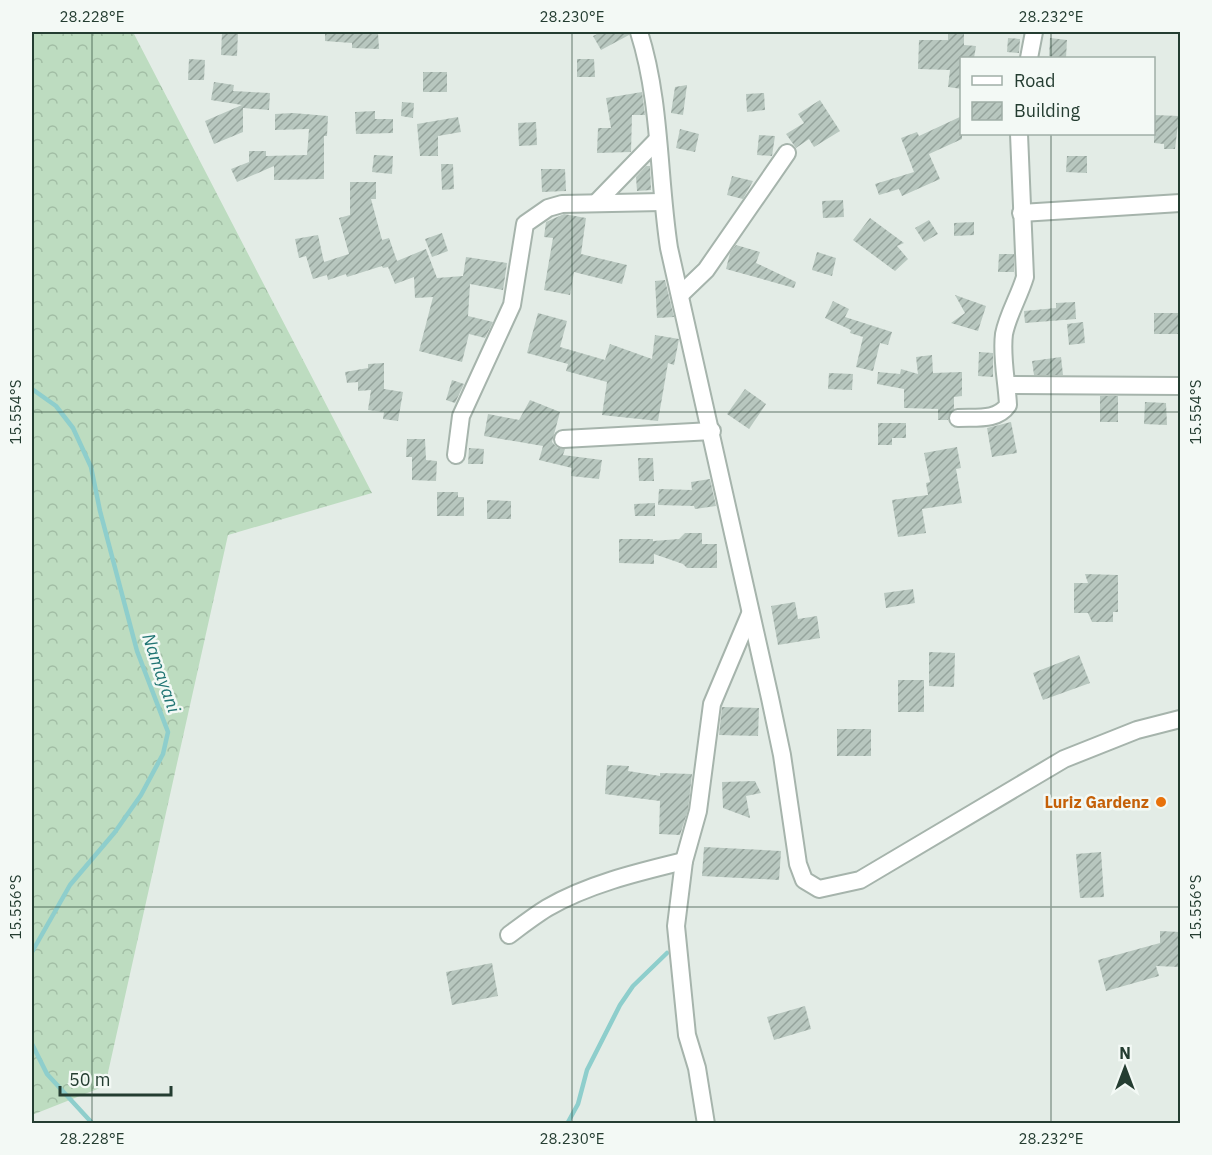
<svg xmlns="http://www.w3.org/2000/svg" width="1212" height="1155" viewBox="0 0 1212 1155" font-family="'IBM Plex Sans',sans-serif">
  <defs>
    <pattern id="forest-crowns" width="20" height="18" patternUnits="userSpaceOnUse" patternTransform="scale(1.5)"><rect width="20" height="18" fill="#bddcc0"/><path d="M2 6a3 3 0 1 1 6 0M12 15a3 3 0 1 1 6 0" fill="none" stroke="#a2bea5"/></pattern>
    <pattern id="building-hatch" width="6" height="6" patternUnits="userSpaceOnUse" patternTransform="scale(1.5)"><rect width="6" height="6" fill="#b8c7bf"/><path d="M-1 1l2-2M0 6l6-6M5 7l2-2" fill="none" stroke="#95a39c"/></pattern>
  </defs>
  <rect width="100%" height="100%" fill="#e3ece6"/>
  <polygon fill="url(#forest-crowns)" points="32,32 133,32 372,493 228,535 105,1086 32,1115"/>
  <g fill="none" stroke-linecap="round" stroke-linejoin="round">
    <g stroke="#8ececc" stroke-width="4.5">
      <polyline points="32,389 56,406 73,428 91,467 100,511 137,651 168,732 163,754 141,795 115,832 70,885 32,952"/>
      <polyline points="32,1044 47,1074 93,1124"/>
      <polyline points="567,1124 578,1104 587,1070 620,1005 633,986 667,953"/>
    </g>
  </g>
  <g fill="url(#building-hatch)">
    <polygon points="222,32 238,32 237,56 221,55"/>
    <polygon points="325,32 378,33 379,49 352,48 352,43 325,41"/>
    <polygon points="602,32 629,32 629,35 601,50 593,36"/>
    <polygon points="948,32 964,32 964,45 976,46 974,58 962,58 962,89 948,87 950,70 918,69 919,40 948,40"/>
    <polygon points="1008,38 1020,39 1019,53 1007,52"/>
    <polygon points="1050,38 1067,40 1066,58 1049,56"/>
    <polygon points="189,59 205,60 204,80 188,80"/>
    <polygon points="577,59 594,59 595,77 577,77"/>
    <rect x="423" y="72" width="24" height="20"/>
    <polygon points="214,82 234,85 233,91 270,93 269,110 243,108 243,132 214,144 205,121 242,105 211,100"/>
    <polygon points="687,85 683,115 671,113 675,87"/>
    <polygon points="642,92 645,115 632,115 631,152 597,153 598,128 611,128 606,98"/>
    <polygon points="764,93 765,110 747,112 746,94"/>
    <polygon points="820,100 840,131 814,147 809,139 796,148 786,134 804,123 798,114"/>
    <polygon points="402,102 414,103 413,118 401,116"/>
    <polygon points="375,111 375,119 393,119 393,133 356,134 355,112"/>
    <polygon points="293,113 328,116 327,136 324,136 324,179 274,180 274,166 237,182 231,169 249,162 249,151 266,151 266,156 307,155 309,129 275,130 275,114"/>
    <polygon points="1154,115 1179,116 1175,149 1164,149 1164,144 1154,143"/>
    <polygon points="962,116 962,139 929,154 940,179 902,196 899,189 879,195 875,184 914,172 901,138 917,132 919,136"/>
    <polygon points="458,117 461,132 438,136 438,156 420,156 417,124"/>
    <polygon points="536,122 537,145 519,146 518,123"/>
    <polygon points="680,129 699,134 695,152 676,148"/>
    <polygon points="759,135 775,136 772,156 757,155"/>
    <polygon points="374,155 393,156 392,174 372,172"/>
    <polygon points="1067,156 1087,156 1087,173 1066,172"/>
    <polygon points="441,164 453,164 454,189 442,190"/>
    <polygon points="646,166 650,166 651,190 637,191 636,177"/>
    <polygon points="541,169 565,169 566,191 542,192"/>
    <polygon points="732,176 753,181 743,199 727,195"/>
    <polygon points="350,182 376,182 376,199 371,199 382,240 389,238 397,261 426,249 437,278 463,276 466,257 507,263 503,290 470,284 468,316 493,322 485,338 469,334 462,362 419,351 433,297 415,298 414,277 395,284 388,267 383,268 382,266 347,277 346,274 328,280 327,275 313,279 306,256 299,258 295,239 318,235 324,262 349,254 339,218 350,215"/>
    <polygon points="843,200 844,217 823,218 822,201"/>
    <polygon points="564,214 586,218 581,254 627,265 622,284 574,272 570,295 544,290 553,238 544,237 546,222"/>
    <polygon points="870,218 904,243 897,246 908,259 895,271 853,240"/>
    <polygon points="929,220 938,234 924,242 915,228"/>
    <polygon points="974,222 974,235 954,236 954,223"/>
    <polygon points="442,233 448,251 432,257 425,239"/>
    <polygon points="736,245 760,252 756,263 796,282 794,288 726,269 730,253"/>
    <polygon points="817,252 836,258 832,276 812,270"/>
    <polygon points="999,254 1014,254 1014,272 998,272"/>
    <polygon points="665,280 674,317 657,318 655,281"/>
    <polygon points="955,295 986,306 978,331 951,323 965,313"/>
    <polygon points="833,301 849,309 845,317 892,332 888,345 880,343 873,371 856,367 863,337 850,333 851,330 825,318"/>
    <polygon points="1075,302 1076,319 1025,323 1024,311 1056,308 1056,303"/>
    <polygon points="538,313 567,321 560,347 605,360 610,344 652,359 655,335 679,339 674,365 668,363 658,421 602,415 607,382 566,371 568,364 527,353"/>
    <rect x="1154" y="313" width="26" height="21"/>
    <polygon points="1083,322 1085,343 1069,345 1067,324"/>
    <polygon points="979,352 993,353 993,377 978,376"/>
    <polygon points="932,355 933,373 962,372 962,396 954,397 954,409 949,414 948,420 938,420 938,409 904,408 904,389 877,384 878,372 900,374 901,369 918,374 916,357"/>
    <polygon points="1061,357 1063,375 1034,375 1032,361"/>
    <polygon points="384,363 384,389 403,392 398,421 383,419 384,412 368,410 371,390 358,391 358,382 347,383 345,372 368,368 368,364"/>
    <polygon points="829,373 853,374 852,390 828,389"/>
    <polygon points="452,380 464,384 455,403 446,400"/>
    <polygon points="745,389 766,404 749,429 727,414"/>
    <rect x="1100" y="396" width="18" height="26"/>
    <polygon points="530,400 560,412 552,442 558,448 565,449 563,455 602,460 599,479 571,476 572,468 539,460 543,446 484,436 488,414 519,420"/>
    <polygon points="1145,402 1166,403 1167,425 1144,424"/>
    <polygon points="1011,422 1017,453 992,457 987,428"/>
    <polygon points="878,423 906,423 906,438 892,438 892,445 878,445"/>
    <polygon points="407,439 425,439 426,460 437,461 436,481 412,480 412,457 406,457"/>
    <polygon points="957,447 961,468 956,469 962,503 922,509 926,533 898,537 892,500 928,495 926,483 930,482 924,453"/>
    <polygon points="469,448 484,449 483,464 468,464"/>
    <polygon points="638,458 653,458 654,481 639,481"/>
    <polygon points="710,479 716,506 695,509 694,506 658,505 659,489 692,490 691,482"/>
    <polygon points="437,492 458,492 458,497 464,497 464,516 437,516"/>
    <polygon points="487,500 511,501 511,519 487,519"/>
    <polygon points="655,503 655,516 635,516 634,504"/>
    <polygon points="685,533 702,533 702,544 717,544 717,568 687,568 683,564 654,554 654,564 619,563 619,539 653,539 653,541 679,539"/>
    <polygon points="1085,574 1118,575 1118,612 1113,612 1113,622 1092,622 1088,613 1074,613 1074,583 1088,583"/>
    <polygon points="913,589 915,603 886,608 884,593"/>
    <polygon points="795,602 798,619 817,616 820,638 778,645 771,606"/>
    <polygon points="929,652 955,653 954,687 929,686"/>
    <polygon points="1079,655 1090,683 1043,700 1033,673"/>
    <rect x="898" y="680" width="26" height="32"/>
    <polygon points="722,707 759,708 758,736 719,735"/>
    <rect x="837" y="729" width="34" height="27"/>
    <polygon points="607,765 629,766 628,771 660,776 660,773 692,774 688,810 680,835 659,834 660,801 605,794"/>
    <polygon points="755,781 761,793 746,796 750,818 723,808 722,782"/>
    <polygon points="704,847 781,851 779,880 702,876"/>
    <polygon points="1101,852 1104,897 1080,898 1076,854"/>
    <polygon points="1160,931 1180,932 1180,967 1156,966 1159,976 1106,991 1098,960 1160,943"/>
    <polygon points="492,963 498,996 452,1005 446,972"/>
    <polygon points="805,1006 811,1029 774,1040 767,1017"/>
  </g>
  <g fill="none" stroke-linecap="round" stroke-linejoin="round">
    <defs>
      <g id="minor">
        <path d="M639,32C661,101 658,176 669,248L770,698L782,755L798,864L804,880L819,889L860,880L1064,759L1137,730L1180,719"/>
        <polyline points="1029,58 1034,32"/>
        <polyline points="596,203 657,140"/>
        <polyline points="1021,213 1180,203"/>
        <polyline points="681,294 706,270 787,153"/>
        <polyline points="1007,385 1180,386"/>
        <path d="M958,418C976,417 997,421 1008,405C1007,382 1001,357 1004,334C1008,314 1019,297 1025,277L1019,134"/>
        <polyline points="563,439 712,431"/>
        <polyline points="456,455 461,416 512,305 525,224 548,208 562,204 662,202"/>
        <path d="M509,935C521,926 534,916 547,908C588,884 639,872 684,861"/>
        <polyline points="706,1124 697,1068 687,1035 676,926 684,861 698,811 712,704 750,614"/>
      </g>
    </defs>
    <use href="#minor" stroke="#a6b4ac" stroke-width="20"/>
    <use href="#minor" stroke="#fff" stroke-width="16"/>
  </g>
  <path fill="none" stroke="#243d31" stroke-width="1.5" stroke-opacity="0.45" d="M92,32V1124M572,32V1124M1051,32V58M1051,134V1124M32,412H1180M32,907H1180"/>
  <circle fill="#e8710a" stroke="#f3f9f5" stroke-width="2" cx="1161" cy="802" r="6"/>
  <g text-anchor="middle" stroke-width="5" stroke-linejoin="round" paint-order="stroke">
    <g font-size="16" font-weight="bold" fill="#c56008" stroke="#f3f9f5" text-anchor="end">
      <text x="1149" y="808">Luriz Gardenz</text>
    </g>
    <g font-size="18" font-style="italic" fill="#217574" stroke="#f3f9f5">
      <text transform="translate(161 673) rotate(71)" y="6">Namayani</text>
    </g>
  </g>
  <rect width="1212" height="1155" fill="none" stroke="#f3f9f5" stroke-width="66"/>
  <rect x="960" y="57" width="195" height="78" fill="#f3f9f5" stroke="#a0aea7" stroke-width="1.5"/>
  <rect x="972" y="76" width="30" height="9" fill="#ffffff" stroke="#a0aea7" stroke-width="1.5"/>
  <text x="1014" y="87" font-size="18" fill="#243d31">Road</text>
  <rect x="972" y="102" width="30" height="18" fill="url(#building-hatch)" stroke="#a0aea7" stroke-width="1.5"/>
  <text x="1014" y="117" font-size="18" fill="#243d31">Building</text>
  <g transform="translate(1125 1068)" stroke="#f3f9f5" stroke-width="4.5" paint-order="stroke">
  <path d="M0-4.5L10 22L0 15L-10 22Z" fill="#243d31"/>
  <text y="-9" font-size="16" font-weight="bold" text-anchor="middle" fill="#243d31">N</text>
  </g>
  <path d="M60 1086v9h111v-9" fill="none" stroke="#243d31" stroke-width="3"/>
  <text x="69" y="1086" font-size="18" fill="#243d31" stroke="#f3f9f5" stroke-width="4.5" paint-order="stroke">50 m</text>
  <rect x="33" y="33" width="1146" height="1089" fill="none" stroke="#243d31" stroke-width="2"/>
  <g font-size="15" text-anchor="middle" fill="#243d31">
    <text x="92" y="22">28.228°E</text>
    <text x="572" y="22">28.230°E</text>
    <text x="1051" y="22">28.232°E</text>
    <text transform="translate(16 412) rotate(-90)" y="5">15.554°S</text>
    <text transform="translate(1196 412) rotate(-90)" y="5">15.554°S</text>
    <text transform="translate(16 907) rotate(-90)" y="5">15.556°S</text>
    <text transform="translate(1196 907) rotate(-90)" y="5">15.556°S</text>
    <text x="92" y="1144">28.228°E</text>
    <text x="572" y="1144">28.230°E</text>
    <text x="1051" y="1144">28.232°E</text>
  </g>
</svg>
